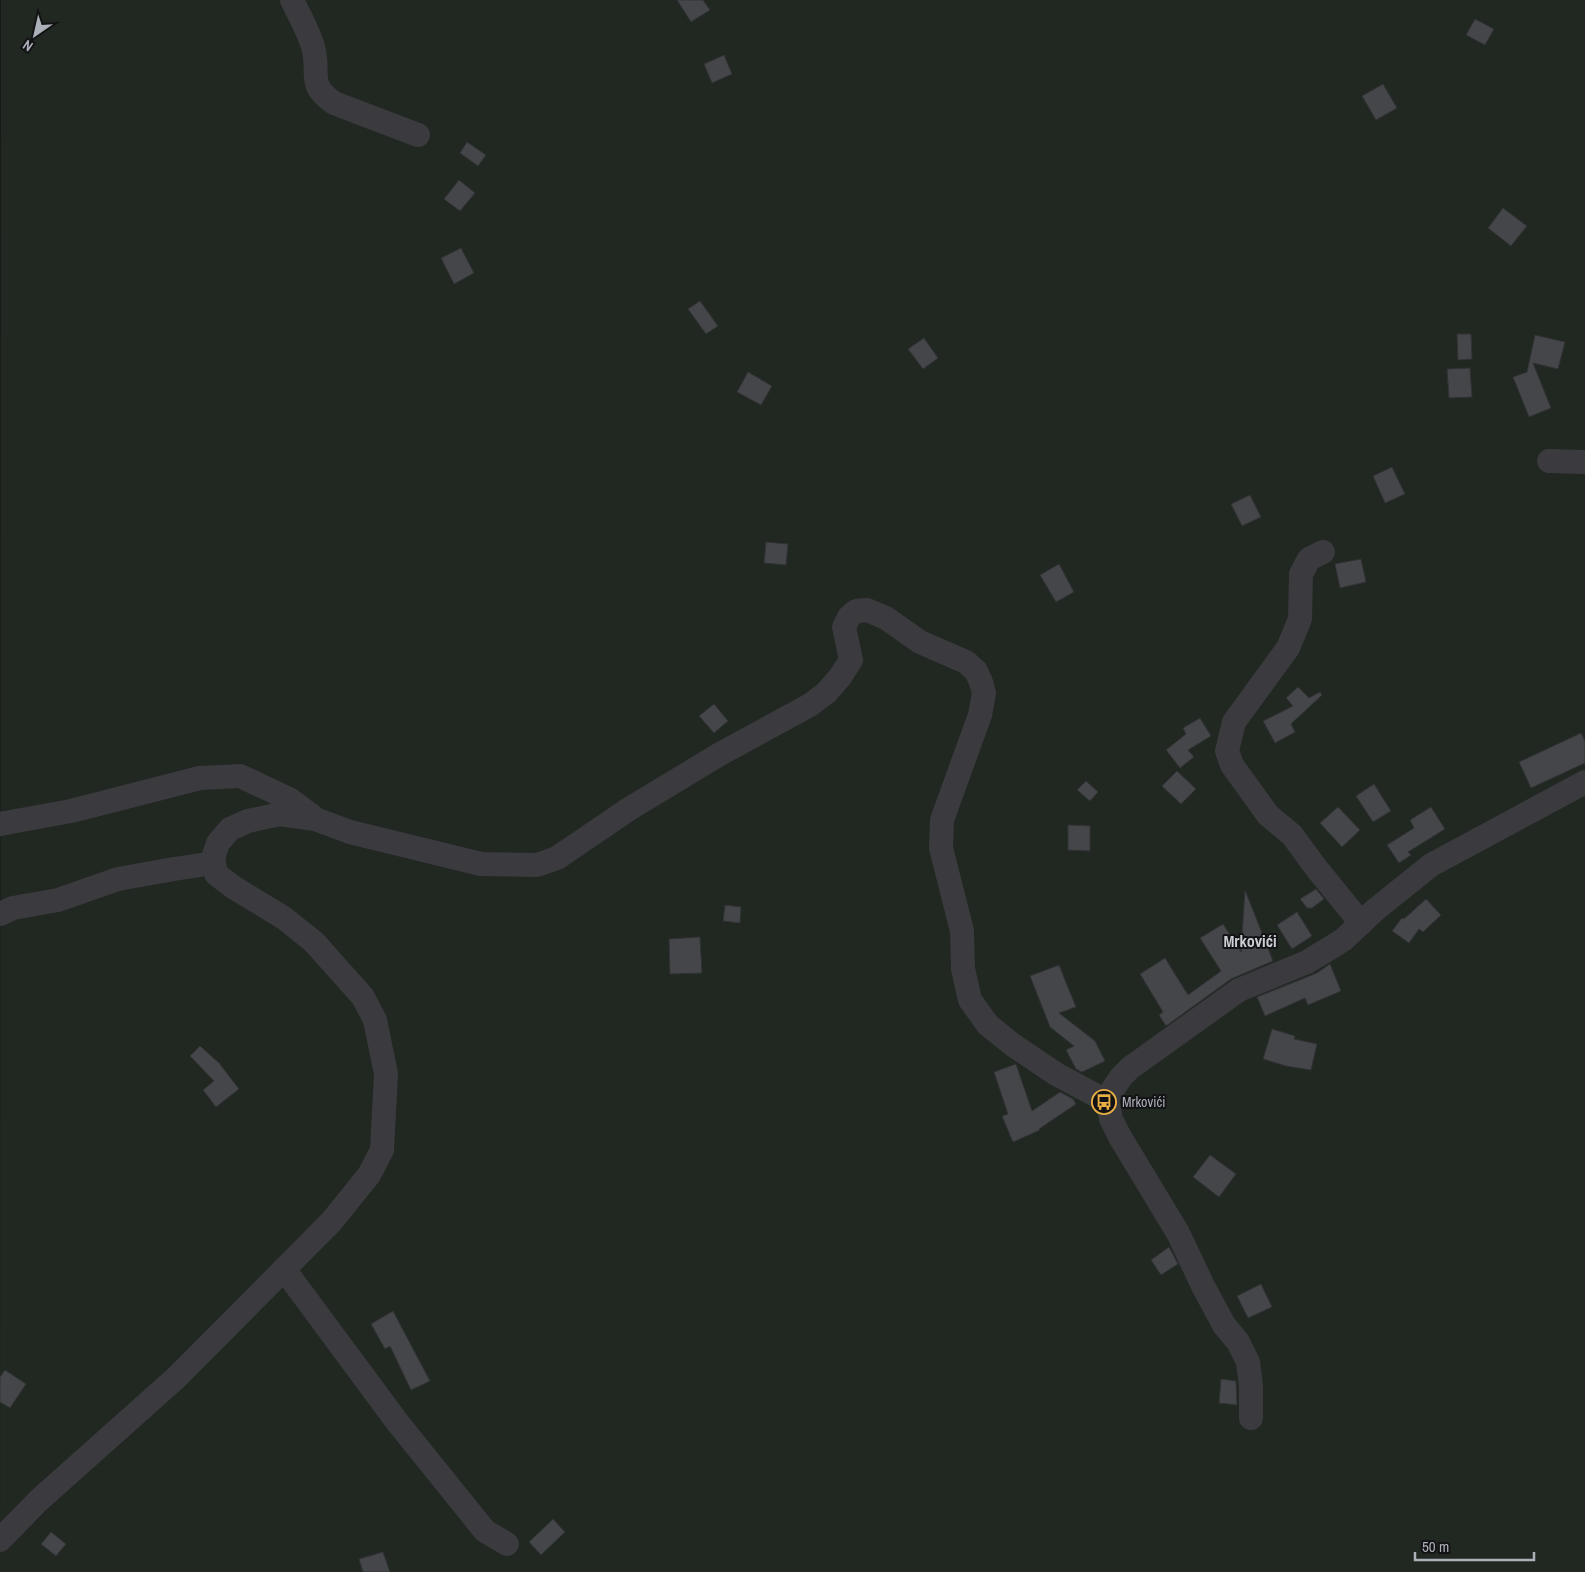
<svg xmlns="http://www.w3.org/2000/svg" width="1585" height="1572" viewBox="0 0 1585 1572" font-family="'Archivo Narrow',sans-serif">
  <rect width="100%" height="100%" fill="#18181a"/>
  <polygon fill="#202821" points="1,0 1585,0 1585,1572 0,1572"/>
  <g fill="#45464a" stroke="#323236">
    <polygon points="677,0 703,0 710,10 691,22"/>
    <polygon points="1475,19 1494,29 1485,45 1466,35"/>
    <polygon points="724,55 732,74 712,83 704,64"/>
    <polygon points="1383,84 1397,108 1376,120 1362,96"/>
    <polygon points="467,142 486,155 478,166 460,153"/>
    <polygon points="459,180 475,193 460,211 444,199"/>
    <polygon points="1503,208 1527,226 1511,246 1488,228"/>
    <polygon points="461,248 474,273 454,284 441,258"/>
    <polygon points="700,301 718,326 706,334 688,309"/>
    <polygon points="1457,334 1471,334 1472,359 1458,360"/>
    <polygon points="1535,335 1565,342 1558,369 1533,363 1551,408 1529,417 1513,377 1527,372"/>
    <polygon points="924,338 938,358 923,369 908,349"/>
    <polygon points="1470,368 1472,397 1449,398 1447,369"/>
    <polygon points="748,372 772,386 761,405 737,392"/>
    <polygon points="1392,467 1405,494 1385,503 1373,476"/>
    <polygon points="1250,495 1261,517 1242,526 1231,504"/>
    <polygon points="766,542 788,544 786,565 764,563"/>
    <polygon points="1361,559 1366,582 1340,588 1335,564"/>
    <polygon points="1059,564 1074,592 1056,602 1040,575"/>
    <polygon points="1298,687 1309,698 1320,692 1322,695 1291,724 1295,732 1275,743 1263,721 1293,706 1286,698"/>
    <polygon points="714,704 728,721 714,733 699,716"/>
    <polygon points="1200,718 1211,736 1188,750 1194,757 1180,768 1166,750 1186,734 1183,728"/>
    <polygon points="1581,733 1585,741 1585,763 1531,788 1519,762"/>
    <polygon points="1177,771 1196,789 1181,804 1162,786"/>
    <polygon points="1086,781 1098,792 1090,801 1077,790"/>
    <polygon points="1374,784 1391,811 1373,822 1356,796"/>
    <polygon points="1338,807 1360,830 1342,847 1320,823"/>
    <polygon points="1431,807 1445,829 1408,852 1411,855 1399,863 1387,845 1414,828 1410,820"/>
    <polygon points="1068,825 1090,826 1090,851 1068,850"/>
    <polygon points="1316,889 1324,899 1312,908 1307,908 1300,899"/>
    <polygon points="1245,890 1273,961 1231,979 1166,1026 1159,1015 1163,1012 1140,974 1165,958 1188,995 1221,971 1200,938 1223,924 1241,952"/>
    <polygon points="1426,899 1441,915 1423,932 1419,929 1409,943 1392,931 1402,918 1404,919"/>
    <polygon points="725,905 741,907 740,923 723,921"/>
    <polygon points="1297,912 1312,936 1292,949 1277,925"/>
    <polygon points="700,937 702,973 670,974 669,939"/>
    <polygon points="1330,964 1341,991 1308,1005 1305,998 1265,1016 1257,997 1317,973"/>
    <polygon points="1059,965 1076,1007 1059,1013 1095,1041 1105,1061 1082,1072 1076,1069 1066,1050 1074,1046 1050,1027 1030,976"/>
    <polygon points="1272,1029 1295,1036 1294,1039 1317,1044 1311,1070 1286,1066 1263,1059"/>
    <polygon points="200,1046 219,1063 239,1089 216,1107 203,1090 214,1081 190,1056"/>
    <polygon points="1016,1064 1032,1111 1060,1092 1073,1099 1076,1104 1039,1129 1040,1130 1013,1142 1002,1116 1008,1114 994,1072"/>
    <polygon points="1210,1155 1236,1174 1219,1197 1193,1177"/>
    <polygon points="1169,1247 1178,1264 1161,1275 1151,1260"/>
    <polygon points="1261,1284 1272,1307 1248,1318 1237,1296"/>
    <polygon points="393,1311 430,1381 411,1390 390,1346 385,1349 371,1324"/>
    <polygon points="5,1370 26,1384 10,1408 0,1402 0,1377"/>
    <polygon points="1221,1379 1236,1381 1237,1405 1219,1403"/>
    <polygon points="553,1519 565,1532 541,1555 529,1542"/>
    <polygon points="51,1532 66,1544 56,1556 41,1544"/>
    <polygon points="383,1552 390,1572 363,1572 359,1559"/>
  </g>
  <g fill="none" stroke-linecap="round" stroke-linejoin="round">
    <g stroke="#3a3a3f" stroke-width="24">
      <path d="M292,0C299,15 311,35 314,51C319,77 308,85 334,103L418,135"/>
      <polyline points="1549,461 1585,462"/>
      <polyline points="1323,552 1309,559 1301,574 1300,619 1288,648 1234,722 1227,751 1232,765 1268,815 1292,835 1317,869 1361,923"/>
      <polyline points="0,824 71,811 200,778 240,776 289,799 312,816"/>
      <polyline points="0,914 13,908 58,900 118,879 174,869 214,863"/>
      <polyline points="1107,1098 1111,1119 1120,1137 1178,1233 1203,1286 1224,1325 1238,1342 1248,1362 1251,1386 1251,1418"/>
      <polyline points="284,1269 398,1423 485,1531 507,1544"/>
      <polyline points="0,1540 38,1501 177,1377 331,1222 369,1175 382,1150 386,1074 375,1020 363,997 314,942 284,918 233,887 216,874 213,858 218,843 230,829 248,821 280,814 315,819 350,832 481,864 537,865 557,858 629,809 720,754 810,705 826,693 840,677 851,660 844,627 849,617 856,611 867,610 886,618 920,642 966,662 976,671 981,682 984,693 980,715 942,820 941,848 962,931 963,969 970,1000 988,1025 1013,1045 1056,1074 1097,1096 1107,1098 1121,1077 1130,1068 1239,990 1307,962 1343,940 1375,910 1431,865 1585,782"/>
    </g>
  </g>
  <defs>
    <symbol id="bus-ring" viewBox="-11 -11 22 22"><circle r="9.5" fill="#131315" stroke="#e7ae43" stroke-width="1.5"/><path d="M-5-6H5V4H4V6H2V4H-2V6H-4V4H-5ZM-3.5-4V0h7V-4ZM-3.5 1.2v1.5H-2V1.2ZM2 1.2v1.5H3.5V1.2Z" fill="#e7ae43"/></symbol>
  </defs>
  <g fill-rule="evenodd">
    <use href="#bus-ring" x="1090" y="1088" width="28" height="28"/>
  </g>
  <g text-anchor="middle" stroke-width="4" stroke-linejoin="round" paint-order="stroke">
    <g font-size="14" fill="#abb0b9" stroke="#131315" text-anchor="start">
      <text x="1122" y="1107">Mrkovići</text>
    </g>
    <g font-size="16" font-weight="bold" fill="#cccfd5" stroke="#131315">
      <text x="1250" y="947">Mrkovići</text>
    </g>
  </g>
  <g transform="translate(35 35) rotate(214)" stroke="#131315" stroke-width="4" paint-order="stroke">
  <path d="M0-4L9 19L0 12L-9 19Z" fill="#abb0b9"/>
  <text y="-8" font-size="14" font-weight="bold" text-anchor="middle" fill="#abb0b9">N</text>
  </g>
  <path d="M1415 1552v8h119v-8" fill="none" stroke="#abb0b9" stroke-width="2.5"/>
  <text x="1422" y="1552" font-size="15" fill="#abb0b9" stroke="#131315" stroke-width="4" paint-order="stroke">50 m</text>
</svg>
